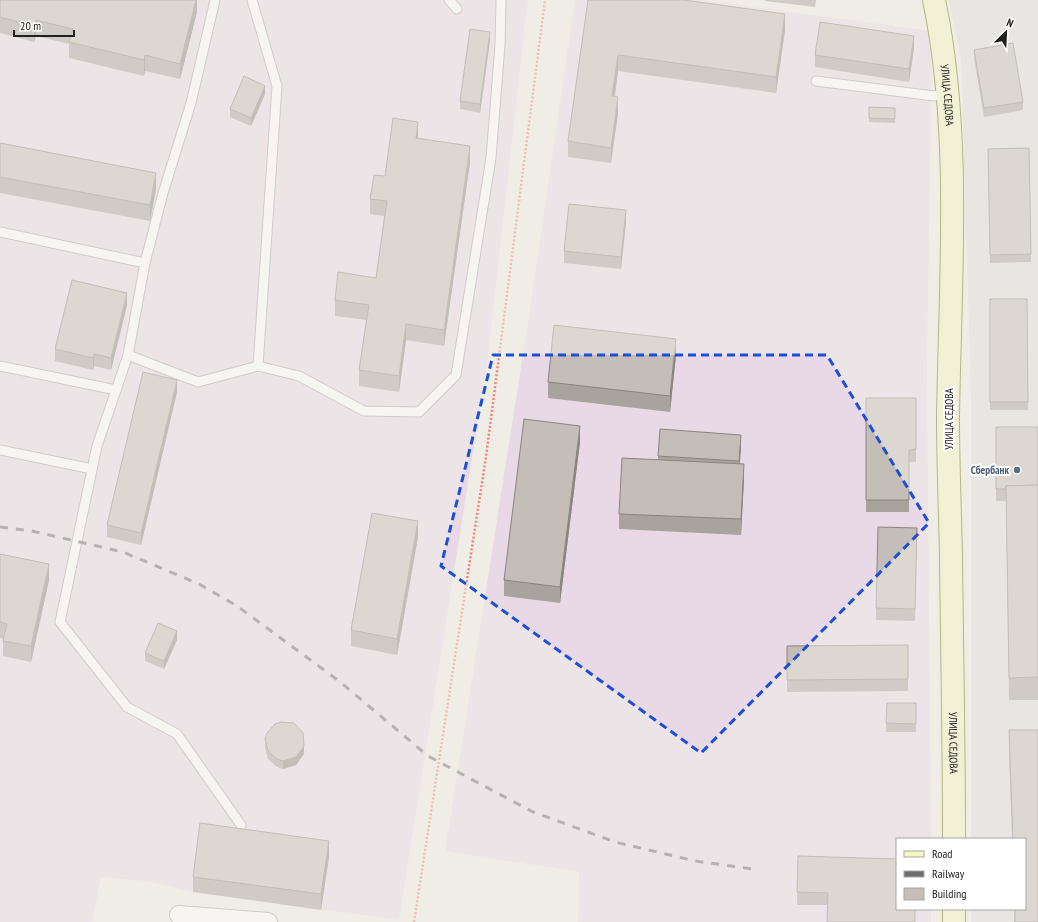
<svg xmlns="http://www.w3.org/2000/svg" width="1038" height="922" viewBox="0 0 1038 922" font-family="'PT Sans Narrow',sans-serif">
  <rect width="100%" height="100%" fill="#f0ede7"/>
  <polygon fill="#dedddd" points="949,0 1038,0 1038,922 971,922 971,909 1025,909 1025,839 971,839 971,399 961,59"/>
  <g fill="#e9d9e6">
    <polygon points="0,0 528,0 487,363 399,920 193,892 149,882 101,877 92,922 0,922"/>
    <polygon points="575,0 702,0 932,31 927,368 931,839 897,839 897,909 931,909 931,922 578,922 579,872 445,851 529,316"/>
  </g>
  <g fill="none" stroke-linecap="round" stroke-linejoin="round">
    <defs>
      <g id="lane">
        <polyline points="215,0 191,103 163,193 145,263 128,355 97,446 60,622 127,707 177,734 241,825"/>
        <polyline points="252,0 277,86 258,366"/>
        <polyline points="449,0 457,9"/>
        <polyline points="816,81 934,96 947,94"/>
        <polyline points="0,232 145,263"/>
        <polyline points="128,355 198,382 258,366 299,376 364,411 419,412 456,375 491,158 500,45 501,0"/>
        <polyline points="0,366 116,390"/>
        <polyline points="0,450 92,469"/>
      </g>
      <polyline id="street" points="179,915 268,922"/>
      <g id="secondary">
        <path id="s1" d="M934,0C962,132 950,282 948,417C948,463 950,510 951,556C952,650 954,745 954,839"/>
        <polyline points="954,922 954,909"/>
      </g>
    </defs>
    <use href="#lane" stroke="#a7a7a7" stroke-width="11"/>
    <use href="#street" stroke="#a7a7a7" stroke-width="20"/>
    <use href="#secondary" stroke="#68740a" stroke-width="24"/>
    <polyline stroke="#f48275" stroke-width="2.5" stroke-dasharray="2 2" stroke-linecap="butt" points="414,922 486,457 545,0"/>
    <use href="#lane" stroke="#fff" stroke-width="9"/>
    <use href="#street" stroke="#fff" stroke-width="18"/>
    <use href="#secondary" stroke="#f4f7be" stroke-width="22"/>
    <polyline stroke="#6e6e6e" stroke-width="3" stroke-dasharray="8 8" stroke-linecap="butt" points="0,527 32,531 123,552 199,584 237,606 339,681 428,756 533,812 615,842 695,861 753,869"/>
  </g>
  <g fill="#a9a39d">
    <polygon points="0,0 197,0 197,12 180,79 145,71 144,76 69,58 69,44 36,36 34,42 0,33"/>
    <polygon points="588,0 785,30 776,93 618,71 615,96 618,113 611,163 568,157 568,141"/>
    <polygon points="765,0 816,0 815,7 765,1"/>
    <polygon points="490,40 480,113 460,109 460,101"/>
    <polygon points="914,48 909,82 815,67 815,55"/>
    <polygon points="974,50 1023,102 1023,110 984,117 974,58"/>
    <polygon points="265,94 251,126 230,117 230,109"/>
    <polygon points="869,107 895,108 895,123 869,122"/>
    <polygon points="418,138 470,162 444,346 406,340 399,392 359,386 359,370 366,320 335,316 335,300 376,278 384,216 370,214 370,199 385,176"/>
    <polygon points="0,143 156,189 150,221 0,193"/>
    <polygon points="1029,148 1031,262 990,263 988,149"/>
    <polygon points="626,222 621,269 564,263 564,251"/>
    <polygon points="990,299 1027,299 1028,410 990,410"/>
    <polygon points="127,305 111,370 94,366 93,370 55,361 55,349"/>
    <polygon points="676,355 670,412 548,398 548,382"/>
    <polygon points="177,392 141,545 107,537 107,525"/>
    <polygon points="866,398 916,398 916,462 909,462 909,512 866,512"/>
    <polygon points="996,427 1038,427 1038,700 1009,700 1006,501 996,501"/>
    <polygon points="580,442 560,603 504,596 504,580"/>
    <polygon points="741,447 740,463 744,479 741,535 619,529 619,514 658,460 658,456"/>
    <polygon points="917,528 915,621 876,620 876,608"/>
    <polygon points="418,537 397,655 351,646 351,630"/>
    <polygon points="0,554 49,580 31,662 3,656 3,639 0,638"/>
    <polygon points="177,640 164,669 145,661 145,653"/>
    <polygon points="908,645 908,691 787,692 787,646"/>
    <polygon points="916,703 916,732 886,732 886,723"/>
    <polygon points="1009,730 1038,922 1014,922 1014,909 1025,909 1025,839 1012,839 1009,753"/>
    <polygon points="265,739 304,754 296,765 283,769 277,767 268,759 265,747"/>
    <polygon points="798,856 897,909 915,909 915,922 827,922 827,905 797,905"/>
    <polygon points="329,857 321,910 193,892 193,877"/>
  </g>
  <g fill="#8a8480">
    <polygon points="196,0 197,0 197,12 180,79 180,64"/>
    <polygon points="785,14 785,30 776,93 776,77"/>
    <polygon points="36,20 36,36 34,42 34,26"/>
    <polygon points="490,32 490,40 480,113 480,104"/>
    <polygon points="914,36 914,48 909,82 909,69"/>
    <polygon points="145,55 145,71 144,76 144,60"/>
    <polygon points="618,55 618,71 612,112 612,96"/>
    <polygon points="265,86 265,94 251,126 251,118"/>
    <polygon points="618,97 618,113 611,163 611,148"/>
    <polygon points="418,122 418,138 416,154 416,138"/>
    <polygon points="470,146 470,162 444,346 444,330"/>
    <polygon points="156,173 156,189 150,221 150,205"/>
    <polygon points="626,210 626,222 621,269 621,257"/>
    <polygon points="127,293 127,305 111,370 111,358"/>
    <polygon points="406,324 406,340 399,392 399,376"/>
    <polygon points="676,339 676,355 670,412 670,396"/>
    <polygon points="94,354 94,366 93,370 93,358"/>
    <polygon points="177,380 177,392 141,545 141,533"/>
    <polygon points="580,426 580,442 560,603 560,587"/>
    <polygon points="741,435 741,447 739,473 739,461"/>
    <polygon points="744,464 744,479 741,535 741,519"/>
    <polygon points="418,521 418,537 397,655 397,639"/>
    <polygon points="49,564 49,580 31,662 31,646"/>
    <polygon points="177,631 177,640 164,669 164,661"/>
    <polygon points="304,746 304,754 296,765 283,769 283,761"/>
    <polygon points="329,841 329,857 321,910 321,894"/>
  </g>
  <g fill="#c5bdb7" stroke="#8a8480">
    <polygon points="0,0 196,0 180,64 145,55 144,60 69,42 73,29 36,20 34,26 0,17"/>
    <polygon points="588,0 684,0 785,14 776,77 618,55 612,96 618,97 611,148 568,141"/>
    <polygon points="820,22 914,36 909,69 815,55"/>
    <polygon points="470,29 490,32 480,104 460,101"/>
    <polygon points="1013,43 1023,102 984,108 974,50"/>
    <polygon points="244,76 265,86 251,118 230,109"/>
    <polygon points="869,107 895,108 895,119 869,118"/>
    <polygon points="393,118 418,122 416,138 470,146 444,330 406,324 399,376 359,370 369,305 335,300 338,272 376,278 387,201 370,199 374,175 385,176"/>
    <polygon points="0,143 156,173 150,205 0,177"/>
    <polygon points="1029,148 1031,254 990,255 988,149"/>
    <polygon points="569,204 626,210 621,257 564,251"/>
    <polygon points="72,280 127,293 111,358 94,354 93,358 55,349"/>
    <polygon points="990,299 1027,299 1028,402 990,402"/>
    <polygon points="554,325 676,339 670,396 548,382"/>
    <polygon points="143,372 177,380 141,533 107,525"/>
    <polygon points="866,398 916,398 916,449 909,450 909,500 866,500"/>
    <polygon points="524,419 580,426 560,587 504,580"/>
    <polygon points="996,427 1038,427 1038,485 1006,486 1006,489 996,489"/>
    <polygon points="660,429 741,435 739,461 658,456"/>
    <polygon points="622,458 744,464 741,519 619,514"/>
    <polygon points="1038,485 1038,677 1009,678 1006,486"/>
    <polygon points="372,513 418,521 397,639 351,630"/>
    <polygon points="878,527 917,528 915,609 876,608"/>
    <polygon points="0,554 49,564 31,646 3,641 7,624 0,622"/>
    <polygon points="158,623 177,631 164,661 145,653"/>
    <polygon points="908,645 908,679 787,680 787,646"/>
    <polygon points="887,703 916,703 916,724 886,723"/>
    <polygon points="281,722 294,723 303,733 304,746 296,757 283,761 277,759 268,751 265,739 267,733 275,724"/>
    <polygon points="1009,730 1038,730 1038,922 1015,922 1015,909 1025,909 1025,839 1013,839"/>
    <polygon points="200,823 329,841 321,894 193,877"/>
    <polygon points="798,856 897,859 897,909 915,909 915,922 827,922 828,893 797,892"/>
  </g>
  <path d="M0 0H1038V922H0ZM493,355H827L929,523L701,753L441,566Z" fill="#f0ede7" fill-opacity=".55" fill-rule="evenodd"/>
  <path fill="none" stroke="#1d4ed8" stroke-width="3" stroke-dasharray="8 5" stroke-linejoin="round" d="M493,355H827L929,523L701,753L441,566Z"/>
  <circle fill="#5c6f8a" stroke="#fff" stroke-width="1.5" cx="1017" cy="470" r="4"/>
  <g text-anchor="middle" stroke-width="4" stroke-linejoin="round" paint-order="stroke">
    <g font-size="11" fill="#202020" stroke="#fff">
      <text dy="4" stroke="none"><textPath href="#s1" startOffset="96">УЛИЦА СЕДОВА</textPath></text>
      <text transform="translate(949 419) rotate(-90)" y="4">УЛИЦА СЕДОВА</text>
      <text dy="4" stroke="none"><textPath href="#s1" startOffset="744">УЛИЦА СЕДОВА</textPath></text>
    </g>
    <g font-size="11" font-weight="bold" fill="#4e5e75" stroke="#fff" text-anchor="end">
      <text x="1009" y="474">Сбербанк</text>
    </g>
  </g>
  <rect x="896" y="838" width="130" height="72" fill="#ffffff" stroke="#a6a6a6"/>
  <rect x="904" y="851" width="20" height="6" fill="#f4f7be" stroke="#a6a6a6"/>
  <text x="932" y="858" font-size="12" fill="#202020">Road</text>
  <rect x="904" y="871" width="20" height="6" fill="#6e6e6e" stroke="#a6a6a6"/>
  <text x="932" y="878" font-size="12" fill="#202020">Railway</text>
  <rect x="904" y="888" width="20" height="12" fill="#c5bdb7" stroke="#a6a6a6"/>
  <text x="932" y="898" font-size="12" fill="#202020">Building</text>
  <g transform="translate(1006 32) rotate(24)" stroke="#ffffff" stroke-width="3" paint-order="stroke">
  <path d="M0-3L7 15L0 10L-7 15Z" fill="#202020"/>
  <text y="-6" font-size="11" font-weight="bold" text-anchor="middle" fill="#202020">N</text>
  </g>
  <path d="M14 30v6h60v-6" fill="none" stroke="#202020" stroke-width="2"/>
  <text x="20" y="30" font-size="12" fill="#202020" stroke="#ffffff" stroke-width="3" paint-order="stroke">20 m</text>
</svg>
